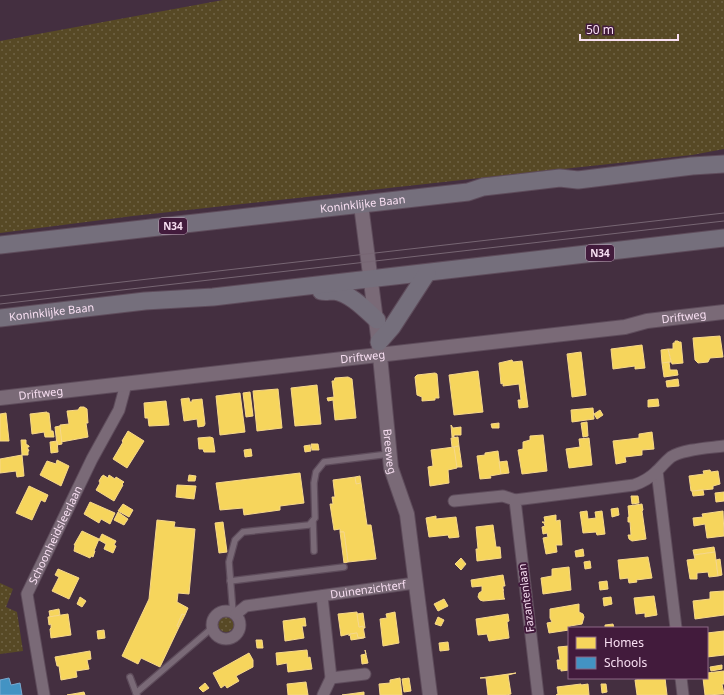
<svg xmlns="http://www.w3.org/2000/svg" width="724" height="695" viewBox="0 0 724 695" font-family="'Noto Sans',sans-serif">
  <defs>
    <pattern id="grass-dots" width="8" height="8" patternUnits="userSpaceOnUse"><rect width="8" height="8" fill="#574925"/><path d="M2 2h.1M6 6h.1" fill="none" stroke="#706345" stroke-width="1.8" stroke-linecap="round"/></pattern>
  </defs>
  <rect width="100%" height="100%" fill="#442f40"/>
  <g fill="url(#grass-dots)">
    <polygon points="223,0 724,0 724,149 692,155 133,216 0,233 0,41"/>
    <polygon points="0,583 13,589 6,607 17,612 23,651 0,654"/>
    <circle cx="226" cy="624" r="8"/>
  </g>
  <g fill="#f6d55c" stroke="#f7d889">
    <polygon points="720,336 723,357 710,358 708,362 698,363 695,360 693,338"/>
    <polygon points="675,341 678,341 679,342 681,342 683,363 672,364 668,349 673,349 673,343 675,343"/>
    <polygon points="642,345 645,368 635,369 635,366 613,369 611,349"/>
    <polygon points="668,349 671,362 662,363 661,350"/>
    <polygon points="581,352 586,395 572,397 567,354"/>
    <polygon points="512,360 513,362 522,361 528,407 519,408 518,400 521,400 519,384 503,386 503,383 501,384 499,363"/>
    <polygon points="669,362 670,370 677,370 678,375 664,377 662,363"/>
    <polygon points="478,371 483,412 454,415 449,375"/>
    <polygon points="435,373 437,374 439,398 435,398 435,400 422,401 422,397 417,395 415,377 417,375"/>
    <polygon points="348,377 352,379 356,418 335,420 333,400 328,401 327,398 334,397 332,381 334,381 335,378"/>
    <polygon points="678,379 679,386 667,387 666,381"/>
    <polygon points="317,385 321,424 295,426 291,388"/>
    <polygon points="278,389 282,428 257,431 253,391"/>
    <polygon points="250,392 253,416 246,417 243,393"/>
    <polygon points="240,393 245,432 220,435 216,396"/>
    <polygon points="189,398 190,402 192,402 192,400 202,399 205,424 204,426 198,427 197,419 184,421 181,399"/>
    <polygon points="658,399 659,406 648,407 648,400"/>
    <polygon points="166,401 169,425 149,426 148,418 145,418 144,403"/>
    <polygon points="80,407 84,407 87,409 88,423 86,423 88,437 61,442 60,425 69,424 67,411 78,410"/>
    <polygon points="593,408 594,419 572,422 571,410"/>
    <polygon points="600,410 603,415 597,419 594,414"/>
    <polygon points="47,412 47,413 49,413 51,431 53,431 54,437 45,437 44,432 32,434 30,414"/>
    <polygon points="6,413 9,441 0,441 0,414"/>
    <polygon points="587,422 588,436 583,437 581,423"/>
    <polygon points="499,423 499,428 492,428 491,424"/>
    <polygon points="451,425 453,428 461,427 461,435 454,435 454,437 452,437"/>
    <polygon points="60,426 62,444 57,445 55,427"/>
    <polygon points="128,431 144,441 127,468 113,459 123,442 122,441"/>
    <polygon points="652,432 654,449 642,450 642,455 625,457 626,462 616,464 613,441 639,438 639,434"/>
    <polygon points="543,435 547,471 522,474 518,450 523,449 523,442 530,440 530,436"/>
    <polygon points="210,437 213,438 215,452 204,452 203,449 199,449 198,438"/>
    <polygon points="458,437 459,446 452,447 451,438"/>
    <polygon points="589,438 592,465 569,468 566,449 580,447 579,439"/>
    <polygon points="21,440 26,440 26,444 29,446 29,447 27,447 29,451 28,451 28,455 22,455"/>
    <polygon points="57,441 58,452 51,453 50,442"/>
    <polygon points="311,444 318,444 319,450 312,450"/>
    <polygon points="310,445 311,451 305,452 304,446"/>
    <polygon points="459,446 462,467 456,467 454,447"/>
    <polygon points="454,447 457,468 448,470 449,483 430,486 428,467 433,466 431,450"/>
    <polygon points="251,449 252,456 245,457 244,450"/>
    <polygon points="498,451 501,474 490,476 491,478 480,479 477,456 485,455 485,453"/>
    <polygon points="22,455 24,476 17,477 16,471 0,473 0,459"/>
    <polygon points="57,460 69,466 61,486 40,475 47,461 56,464"/>
    <polygon points="507,461 509,473 501,474 499,462"/>
    <polygon points="710,470 711,472 718,471 720,484 713,486 713,489 691,491 689,476 704,474 703,471"/>
    <polygon points="300,473 304,503 280,506 280,510 244,515 243,508 220,510 216,483"/>
    <polygon points="103,475 108,478 109,475 115,479 116,477 124,482 122,484 123,485 114,501 96,490 100,483 99,481 102,476 103,476"/>
    <polygon points="189,475 196,476 195,481 188,481"/>
    <polygon points="360,476 361,483 356,484 355,477"/>
    <polygon points="355,477 356,484 361,483 367,525 371,525 376,559 348,562 344,532 340,532 340,529 334,530 330,504 333,504 332,497 335,497 333,480"/>
    <polygon points="177,485 196,486 194,499 176,497"/>
    <polygon points="29,486 48,495 45,502 41,500 32,520 16,513"/>
    <polygon points="703,490 704,495 693,496 692,491"/>
    <polygon points="724,492 724,501 716,502 715,493"/>
    <polygon points="631,496 638,496 639,503 632,504"/>
    <polygon points="90,502 115,513 110,524 101,519 99,523 84,514"/>
    <polygon points="123,504 133,510 129,517 118,511"/>
    <polygon points="642,504 643,510 642,511 646,539 632,541 629,539 628,535 631,535 630,522 628,522 628,517 629,517 628,506"/>
    <polygon points="618,508 619,515 612,517 611,509"/>
    <polygon points="587,511 588,519 596,518 595,512 602,511 605,534 597,535 596,532 583,533 580,512"/>
    <polygon points="723,511 724,536 707,538 705,524 694,526 693,518 703,517 702,514"/>
    <polygon points="118,512 128,519 124,525 114,520"/>
    <polygon points="556,515 556,521 560,520 562,545 556,545 557,552 546,554 543,538 548,537 547,533 543,534 542,527 545,526 544,523 542,522 545,522 544,517"/>
    <polygon points="436,516 436,519 456,517 459,537 449,538 448,535 429,537 426,518"/>
    <polygon points="157,520 175,522 174,527 195,529 189,594 178,593 177,602 188,608 185,615 182,614 177,626 179,627 160,667 141,658 138,664 122,656 149,599"/>
    <polygon points="223,522 227,552 219,553 215,523"/>
    <polygon points="493,525 496,547 500,547 501,558 477,561 476,549 478,549 476,527"/>
    <polygon points="82,531 99,539 94,551 95,551 93,557 91,556 90,558 74,551 75,545 74,545"/>
    <polygon points="340,532 344,532 348,562 344,563"/>
    <polygon points="102,534 116,541 114,545 116,546 113,553 104,549 106,544 99,540"/>
    <polygon points="714,547 715,552 694,555 693,550"/>
    <polygon points="583,549 584,556 576,557 575,551"/>
    <polygon points="715,552 718,576 709,577 708,572 697,573 697,579 690,579 687,560 695,559 694,555"/>
    <polygon points="648,557 652,578 636,580 637,582 629,583 628,578 620,579 618,560"/>
    <polygon points="461,558 466,564 461,570 455,564"/>
    <polygon points="720,559 722,575 718,576 716,560"/>
    <polygon points="590,561 591,568 585,569 584,562"/>
    <polygon points="569,567 571,590 543,594 541,578 552,576 552,569"/>
    <polygon points="58,569 79,578 69,599 52,591 59,577 55,575"/>
    <polygon points="503,575 505,586 503,586 503,590 504,590 503,590 504,598 505,599 483,601 480,600 478,597 479,593 482,591 482,586 472,587 471,580"/>
    <polygon points="607,581 608,589 600,590 599,582"/>
    <polygon points="724,591 724,615 695,619 693,601 710,599 710,592"/>
    <polygon points="654,596 657,615 645,617 645,613 636,614 634,598"/>
    <polygon points="80,597 86,601 82,607 77,604"/>
    <polygon points="611,597 612,604 604,606 603,598"/>
    <polygon points="444,599 448,606 438,611 434,604"/>
    <polygon points="579,604 579,612 583,614 584,617 582,624 570,626 569,630 549,633 547,623 552,622 550,618 550,609"/>
    <polygon points="59,609 60,615 50,617 49,611"/>
    <polygon points="357,612 359,627 363,626 365,638 364,637 358,638 357,633 350,634 349,636 349,634 341,636 338,614"/>
    <polygon points="395,612 399,643 383,646 380,619 387,618 386,614"/>
    <polygon points="363,613 365,628 364,628 363,626 359,627 357,614"/>
    <polygon points="68,614 71,635 51,638 50,629 51,628 51,624 49,625 48,617"/>
    <polygon points="182,614 185,615 179,627 177,626"/>
    <polygon points="508,614 509,621 507,622 509,638 489,641 487,634 478,635 476,619"/>
    <polygon points="438,617 444,620 441,626 435,624"/>
    <polygon points="305,618 306,626 302,626 304,638 285,641 283,621"/>
    <polygon points="613,624 614,628 605,628 605,625"/>
    <polygon points="104,630 105,638 98,639 97,631"/>
    <polygon points="724,631 724,655 707,657 707,633"/>
    <polygon points="357,633 358,638 364,637 364,638 351,640 350,634"/>
    <polygon points="256,640 262,640 263,648 257,648"/>
    <polygon points="448,642 449,650 440,651 439,643"/>
    <polygon points="569,646 569,670 561,671 561,669 558,669 557,660 560,660 558,647"/>
    <polygon points="307,650 308,658 310,657 312,669 288,672 287,663 277,665 276,653"/>
    <polygon points="365,650 368,663 362,664 361,655 366,654"/>
    <polygon points="90,651 91,659 87,660 89,669 76,671 77,677 61,680 59,666 57,666 55,657"/>
    <polygon points="249,653 253,660 253,667 236,676 239,681 227,688 225,685 221,688 213,673"/>
    <polygon points="722,665 722,669 711,671 710,667"/>
    <polygon points="724,671 724,684 722,684 724,694 705,695 703,678 707,678 707,673"/>
    <polygon points="516,673 508,675 511,694 506,695 488,695 486,678 480,678"/>
    <polygon points="400,678 402,695 380,695 379,684 390,683 390,680"/>
    <polygon points="409,678 411,691 404,692 402,679"/>
    <polygon points="647,678 665,678 667,695 637,695 635,680"/>
    <polygon points="306,682 308,695 288,695 287,684"/>
    <polygon points="205,683 209,688 203,692 199,688"/>
    <polygon points="581,684 581,685 588,684 589,695 556,695 558,694 557,687"/>
    <polygon points="601,684 606,684 607,692 602,693"/>
    <polygon points="84,692 85,695 67,695"/>
    <polygon points="364,692 364,695 342,695"/>
  </g>
  <polygon fill="#4393c3" stroke="#79aad1" points="9,678 11,685 20,683 22,695 0,695 0,680"/>
  <g fill="none" stroke-linecap="round" stroke-linejoin="round">
    <defs>
      <g id="service">
        <polyline points="313,521 314,551"/>
        <polyline points="230,581 344,567"/>
        <polyline points="233,613 229,562 235,540 243,532 309,525 315,518 314,483 316,472 324,462 389,454"/>
        <polyline points="130,677 136,693"/>
        <polyline points="137,695 136,693 212,628"/>
      </g>
      <g id="minor">
        <polyline points="454,501 503,496 515,500"/>
        <polyline points="322,596 331,678 323,695"/>
        <circle cx="226" cy="625" r="14"/>
        <path id="s1" d="M236,614L246,606L415,583"/>
        <path d="M676,628L657,471C662,466 666,461 671,457C684,449 709,448 724,446"/>
        <polyline points="331,678 365,674"/>
        <polyline points="681,678 683,695"/>
        <path id="s2" d="M44,695L27,594L92,459L119,410L126,384"/>
        <path d="M538,695L515,500L634,485C643,482 651,477 657,471"/>
      </g>
      <g id="tertiary">
        <path id="s3" d="M361,205L378,336L391,468L407,514L430,695"/>
        <path id="s4" d="M0,398L625,327L647,321L724,312"/>
      </g>
      <g id="primary">
        <path id="s5" d="M0,245L468,192L483,187L560,178L578,180L692,166L724,164"/>
        <path d="M321,291C325,292 329,291 334,291C350,293 365,309 377,320"/>
        <path id="s6" d="M0,318L145,301L213,297L724,238"/>
        <polyline points="379,342 392,327 427,273"/>
      </g>
    </defs>
    <use href="#service" stroke="#5e4c5b" stroke-width="8"/>
    <use href="#minor" stroke="#5e4c5b" stroke-width="13"/>
    <use href="#tertiary" stroke="#5e4c5b" stroke-width="16"/>
    <use href="#primary" stroke="#5e4c5b" stroke-width="19"/>
    <use href="#service" stroke="#7a6a77" stroke-width="5.5"/>
    <use href="#minor" stroke="#7a6a77" stroke-width="11"/>
    <use href="#tertiary" stroke="#7a6a77" stroke-width="14"/>
    <use href="#primary" stroke="#756f7c" stroke-width="17"/>
    <g stroke="#776673" stroke-width="1">
      <polyline points="0,296 724,213"/>
      <polyline points="0,304 724,221"/>
    </g>
  </g>
  <g text-anchor="middle" stroke-width="4" stroke-linejoin="round" paint-order="stroke">
    <g fill="#421b3c" stroke="#c1a4bb" stroke-width="1">
      <rect x="159" y="218" width="28" height="16" rx="3"/>
      <rect x="586" y="245" width="28" height="16" rx="3"/>
    </g>
    <g font-size="10" font-weight="bold" fill="#f8dff2">
      <text x="173" y="230">N34</text>
      <text x="600" y="257">N34</text>
    </g>
    <g font-size="11" fill="#f8dff2" stroke="#421b3c">
      <text dy="4" stroke="none"><textPath href="#s5" startOffset="365">Koninklijke Baan</textPath></text>
      <text dy="4" stroke="none"><textPath href="#s6" startOffset="52">Koninklijke Baan</textPath></text>
      <text dy="4" stroke="none"><textPath href="#s4" startOffset="689">Driftweg</textPath></text>
      <text dy="4" stroke="none"><textPath href="#s4" startOffset="365">Driftweg</textPath></text>
      <text dy="4" stroke="none"><textPath href="#s4" startOffset="41">Driftweg</textPath></text>
      <text dy="4" stroke="none"><textPath href="#s3" startOffset="248">Breeweg</textPath></text>
      <text dy="4" stroke="none"><textPath href="#s2" startOffset="168">Schoonheidsleerlaan</textPath></text>
      <text dy="4" stroke="none"><textPath href="#s1" startOffset="136">Duinenzichterf</textPath></text>
      <text transform="translate(526 598) rotate(-97)" y="4">Fazantenlaan</text>
    </g>
  </g>
  <rect x="568" y="627" width="140" height="52" fill="#421b3c" stroke="#8b6985"/>
  <rect x="576" y="637" width="20" height="12" fill="#f6d55c" stroke="#8b6985"/>
  <text x="604" y="647" font-size="12" fill="#f8dff2">Homes</text>
  <rect x="576" y="657" width="20" height="12" fill="#4393c3" stroke="#8b6985"/>
  <text x="604" y="667" font-size="12" fill="#f8dff2">Schools</text>
  <path d="M580 34v6h98v-6" fill="none" stroke="#f8dff2" stroke-width="2"/>
  <text x="586" y="34" font-size="12" fill="#f8dff2" stroke="#421b3c" stroke-width="3" paint-order="stroke">50 m</text>
</svg>
